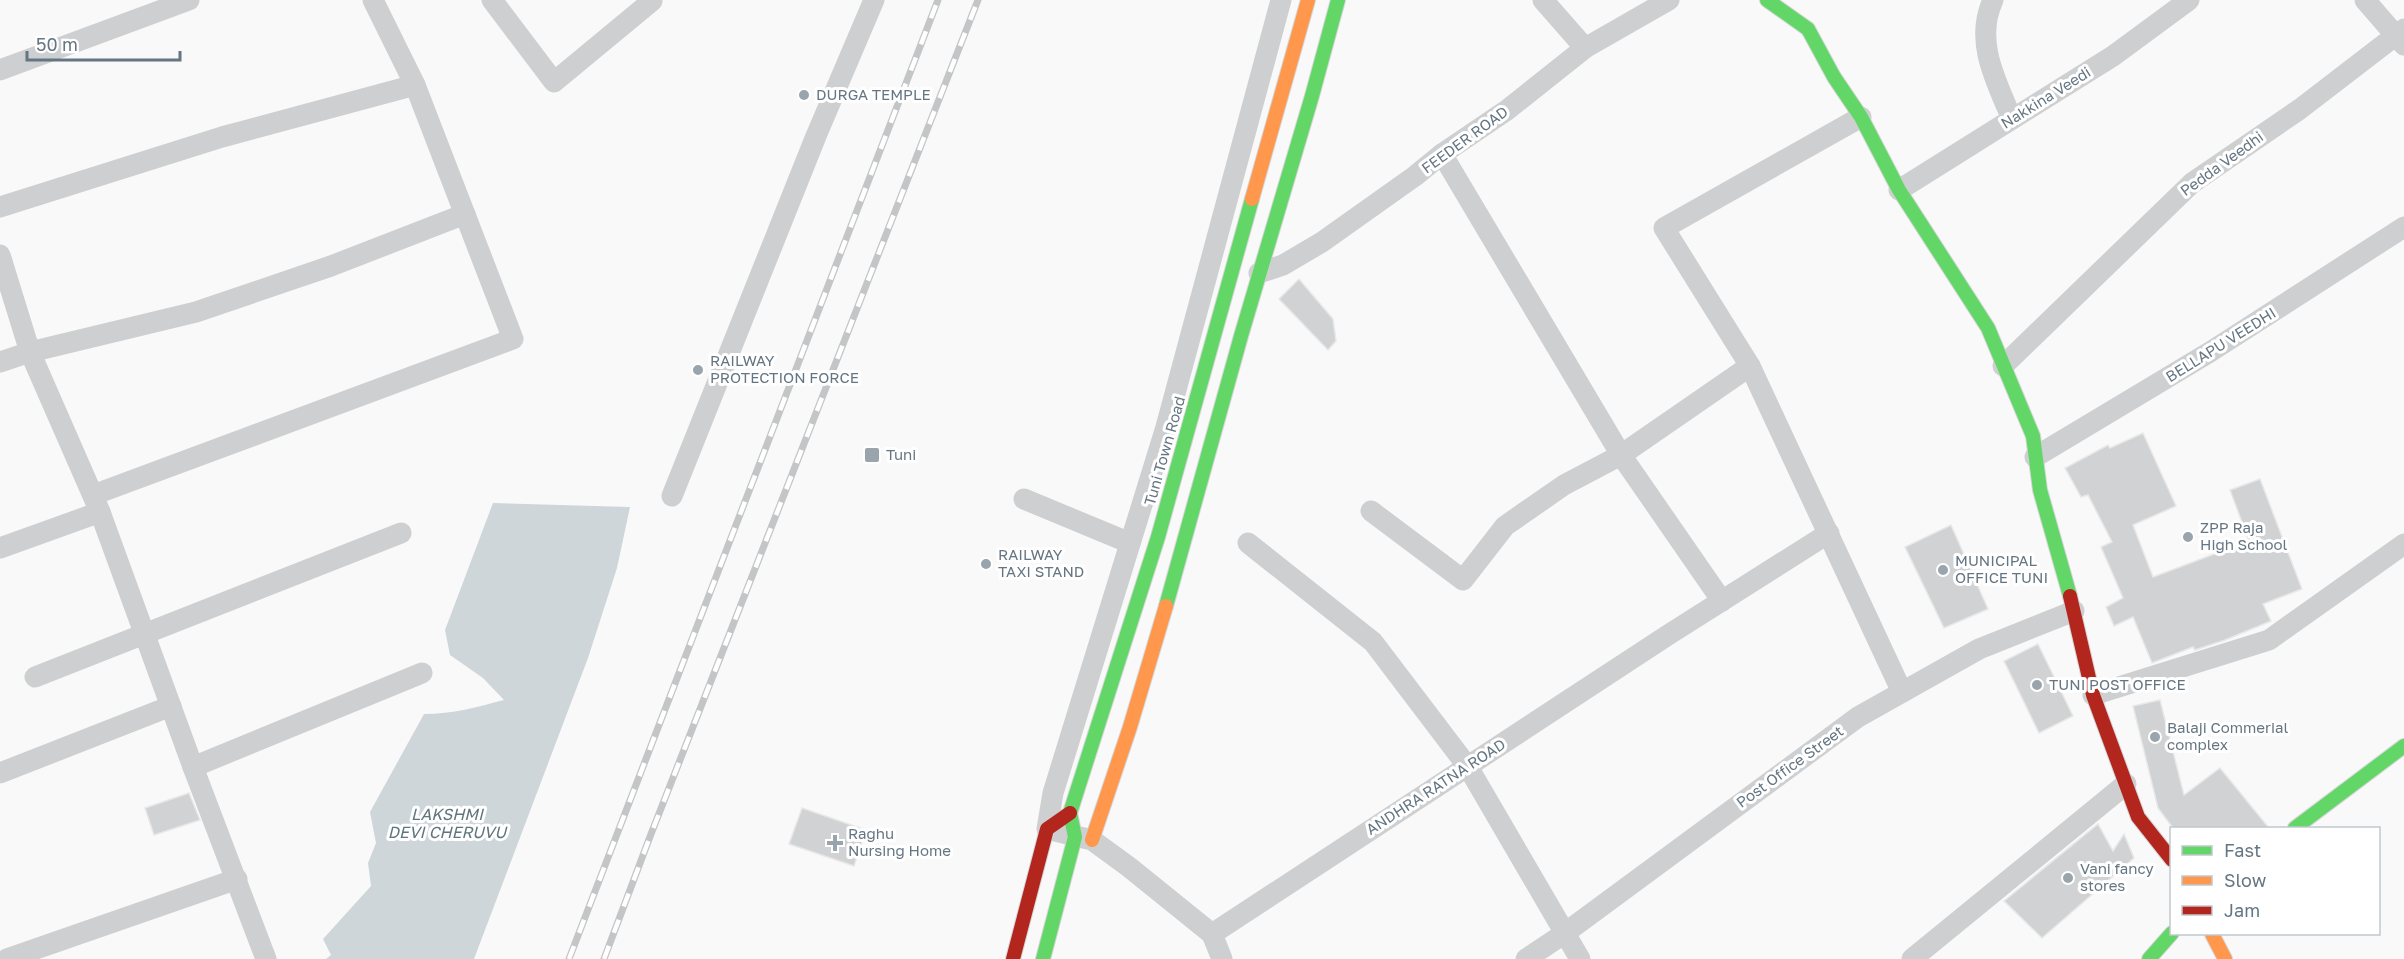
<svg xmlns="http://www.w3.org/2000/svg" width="2404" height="959" viewBox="0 0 2404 959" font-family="'Golos Text',sans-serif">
  <rect width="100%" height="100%" fill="#f9f9f9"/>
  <path fill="#ced6d9" d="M493,503L630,507L617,568L588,658L474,959H326L331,955L323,939L371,886L368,863L376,843L370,812L424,714C453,714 477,707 504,700L483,678L450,655L445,630Z"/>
  <g fill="#d0d2d3" stroke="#e8e8e8" stroke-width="1.5">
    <polygon points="1299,279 1333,319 1336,341 1328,350 1279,299"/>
    <polygon points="2143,433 2176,506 2133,525 2153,577 2249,541 2230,490 2260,479 2302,589 2263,604 2271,621 2225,640 2195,650 2193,647 2152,663 2133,617 2114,626 2106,607 2123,598 2101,547 2112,542 2088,495 2081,497 2065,468 2108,445 2110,448"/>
    <polygon points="1951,525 1988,609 1944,628 1905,547"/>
    <polygon points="2038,644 2073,716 2039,733 2004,661"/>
    <polygon points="2160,700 2184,795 2220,768 2269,828 2173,828 2158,808 2133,706"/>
    <polygon points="189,793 200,820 154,835 145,808"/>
    <polygon points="802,808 866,830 854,866 789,844"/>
    <polygon points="2098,824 2113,851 2124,834 2134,858 2042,938 2004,901"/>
  </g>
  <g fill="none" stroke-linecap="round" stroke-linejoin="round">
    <defs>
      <g id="fast">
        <polyline points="1767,0 1808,29 1834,77 1861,117 1899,190 1988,328 2033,436 2040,490 2070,596"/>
        <polyline points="1166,606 1241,336 1312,96 1338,0"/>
        <polyline points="2295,828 2404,746"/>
        <polyline points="1043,959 1075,837 1070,813 1158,537 1252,199"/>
        <polyline points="2149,959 2172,933"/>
      </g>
      <g id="slow">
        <polyline points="1252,199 1308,0"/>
        <polyline points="1092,840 1130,727 1166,606"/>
        <polyline points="2212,934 2225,959"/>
      </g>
      <g id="jam">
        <polyline points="2070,596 2093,695 2138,817 2172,860"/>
        <polyline points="1013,959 1047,829 1070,813"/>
      </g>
    </defs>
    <use href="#fast" stroke="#d5d6d7" stroke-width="16"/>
    <use href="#slow" stroke="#d5d6d7" stroke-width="16"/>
    <use href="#jam" stroke="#d5d6d7" stroke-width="16"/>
    <g stroke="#cecfd0" stroke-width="21">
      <polyline points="492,0 554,82 652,1"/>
      <polyline points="1281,0 1166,427 1053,793 1047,829 1092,840 1129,867 1212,934 1668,635 1829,533"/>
      <polyline points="1543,0 1585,48"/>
      <path d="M1993,0C1974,41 1996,81 2012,119"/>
      <polyline points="2365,0 2404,45"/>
      <polyline points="0,70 189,0"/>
      <polyline points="1442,154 1621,455 1722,601"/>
      <polyline points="1899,190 2113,56 2189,0"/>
      <polyline points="0,207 222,137 415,85"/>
      <polyline points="0,255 30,352 100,512 193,767 266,959"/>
      <polyline points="1259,273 1283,265 1322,242 1415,176 1442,154 1507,110 1585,48 1669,0"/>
      <polyline points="0,362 30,352 196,312 331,266 465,214"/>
      <polyline points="1750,366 1664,228 1861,117"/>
      <polyline points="2003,366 2192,183 2300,109 2404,29"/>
      <polyline points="2035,457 2210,352 2404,227"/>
      <polyline points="93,495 513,339 415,85 373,0"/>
      <polyline points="672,496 816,136 874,0"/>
      <polyline points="1024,499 1130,543"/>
      <polyline points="1371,511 1463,580 1505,526 1564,485 1621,455 1750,366 1902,692"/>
      <polyline points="1248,543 1373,642 1468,767 1580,959"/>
      <polyline points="0,548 100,512"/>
      <polyline points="35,677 401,533"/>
      <polyline points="2093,695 2269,640 2404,544"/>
      <polyline points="193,767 422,673"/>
      <polyline points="0,773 171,706"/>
      <polyline points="1212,934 1222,959"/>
      <polyline points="7,959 237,879"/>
      <polyline points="1526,959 1565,933 1858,717 1979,649 2074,611"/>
      <polyline points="1912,959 2126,784"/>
    </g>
    <use href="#fast" stroke="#63d668" stroke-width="14"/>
    <use href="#slow" stroke="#ff974d" stroke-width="14"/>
    <use href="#jam" stroke="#b3261e" stroke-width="14"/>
    <defs>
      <g id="rail">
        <polyline points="569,959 938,0"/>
        <polyline points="604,959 651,834 978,0"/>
      </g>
    </defs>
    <use href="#rail" stroke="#c3c5c6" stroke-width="7"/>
    <use href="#rail" stroke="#fff" stroke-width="4.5" stroke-dasharray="14" stroke-linecap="butt"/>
  </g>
  <g fill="#99a4ac" stroke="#fff" stroke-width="2">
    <circle cx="804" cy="95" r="6"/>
    <circle cx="698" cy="370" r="6"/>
    <rect x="864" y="447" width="16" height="16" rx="3"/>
    <circle cx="2188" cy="537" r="6"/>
    <circle cx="986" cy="564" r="6"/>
    <circle cx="1943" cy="570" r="6"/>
    <circle cx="2037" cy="685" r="6"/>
    <circle cx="2155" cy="737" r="6"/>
    <path d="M832 834h6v6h6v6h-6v6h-6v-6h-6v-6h6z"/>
    <circle cx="2068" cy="878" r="6"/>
  </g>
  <g text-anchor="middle" stroke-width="6" stroke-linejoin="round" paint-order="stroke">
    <g font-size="15" fill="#657683" stroke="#fff" text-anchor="start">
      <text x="816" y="100">DURGA TEMPLE</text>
      <text x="710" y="366">RAILWAY<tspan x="710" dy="17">PROTECTION FORCE</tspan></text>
      <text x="886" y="460">Tuni</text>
      <text x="2200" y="533">ZPP Raja<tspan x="2200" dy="17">High School</tspan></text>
      <text x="998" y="560">RAILWAY<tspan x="998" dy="17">TAXI STAND</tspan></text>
      <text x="1955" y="566">MUNICIPAL<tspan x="1955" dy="17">OFFICE TUNI</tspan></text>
      <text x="2049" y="690">TUNI POST OFFICE</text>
      <text x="2167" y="733">Balaji Commerial<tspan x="2167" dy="17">complex</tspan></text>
      <text x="848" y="839">Raghu<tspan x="848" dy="17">Nursing Home</tspan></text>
      <text x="2080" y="874">Vani fancy<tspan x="2080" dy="17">stores</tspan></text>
    </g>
    <g font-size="15" fill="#657683" stroke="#fff">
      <text transform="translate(2046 98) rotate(-32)" y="5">Nakkina Veedi</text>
      <text transform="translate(1465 140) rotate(-36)" y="5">FEEDER ROAD</text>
      <text transform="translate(2222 164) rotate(-36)" y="5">Pedda Veedhi</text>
      <text transform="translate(2221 345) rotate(-32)" y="5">BELLAPU VEEDHI</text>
      <text transform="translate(1165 451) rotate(-74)" y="5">Tuni Town Road</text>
      <text transform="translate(1790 767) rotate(-36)" y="5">Post Office Street</text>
      <text transform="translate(1436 787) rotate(-33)" y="5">ANDHRA RATNA ROAD</text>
    </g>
    <g font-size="16" font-style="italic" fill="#60757c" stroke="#fff">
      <text x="447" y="820">LAKSHMI<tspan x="447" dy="18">DEVI CHERUVU</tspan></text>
    </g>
  </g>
  <rect x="2170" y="827" width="210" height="108" fill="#ffffff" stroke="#c1c8cd" stroke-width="1.5"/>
  <rect x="2182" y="846" width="30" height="9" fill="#63d668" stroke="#c1c8cd" stroke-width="1.5"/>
  <text x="2224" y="857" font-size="18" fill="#657683">Fast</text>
  <rect x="2182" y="876" width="30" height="9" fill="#ff974d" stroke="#c1c8cd" stroke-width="1.5"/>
  <text x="2224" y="887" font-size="18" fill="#657683">Slow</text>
  <rect x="2182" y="906" width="30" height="9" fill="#b3261e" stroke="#c1c8cd" stroke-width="1.5"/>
  <text x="2224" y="917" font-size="18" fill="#657683">Jam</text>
  <path d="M27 51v9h153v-9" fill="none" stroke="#657683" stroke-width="3"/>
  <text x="36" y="51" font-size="18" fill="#657683" stroke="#ffffff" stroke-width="4.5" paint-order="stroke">50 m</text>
</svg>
